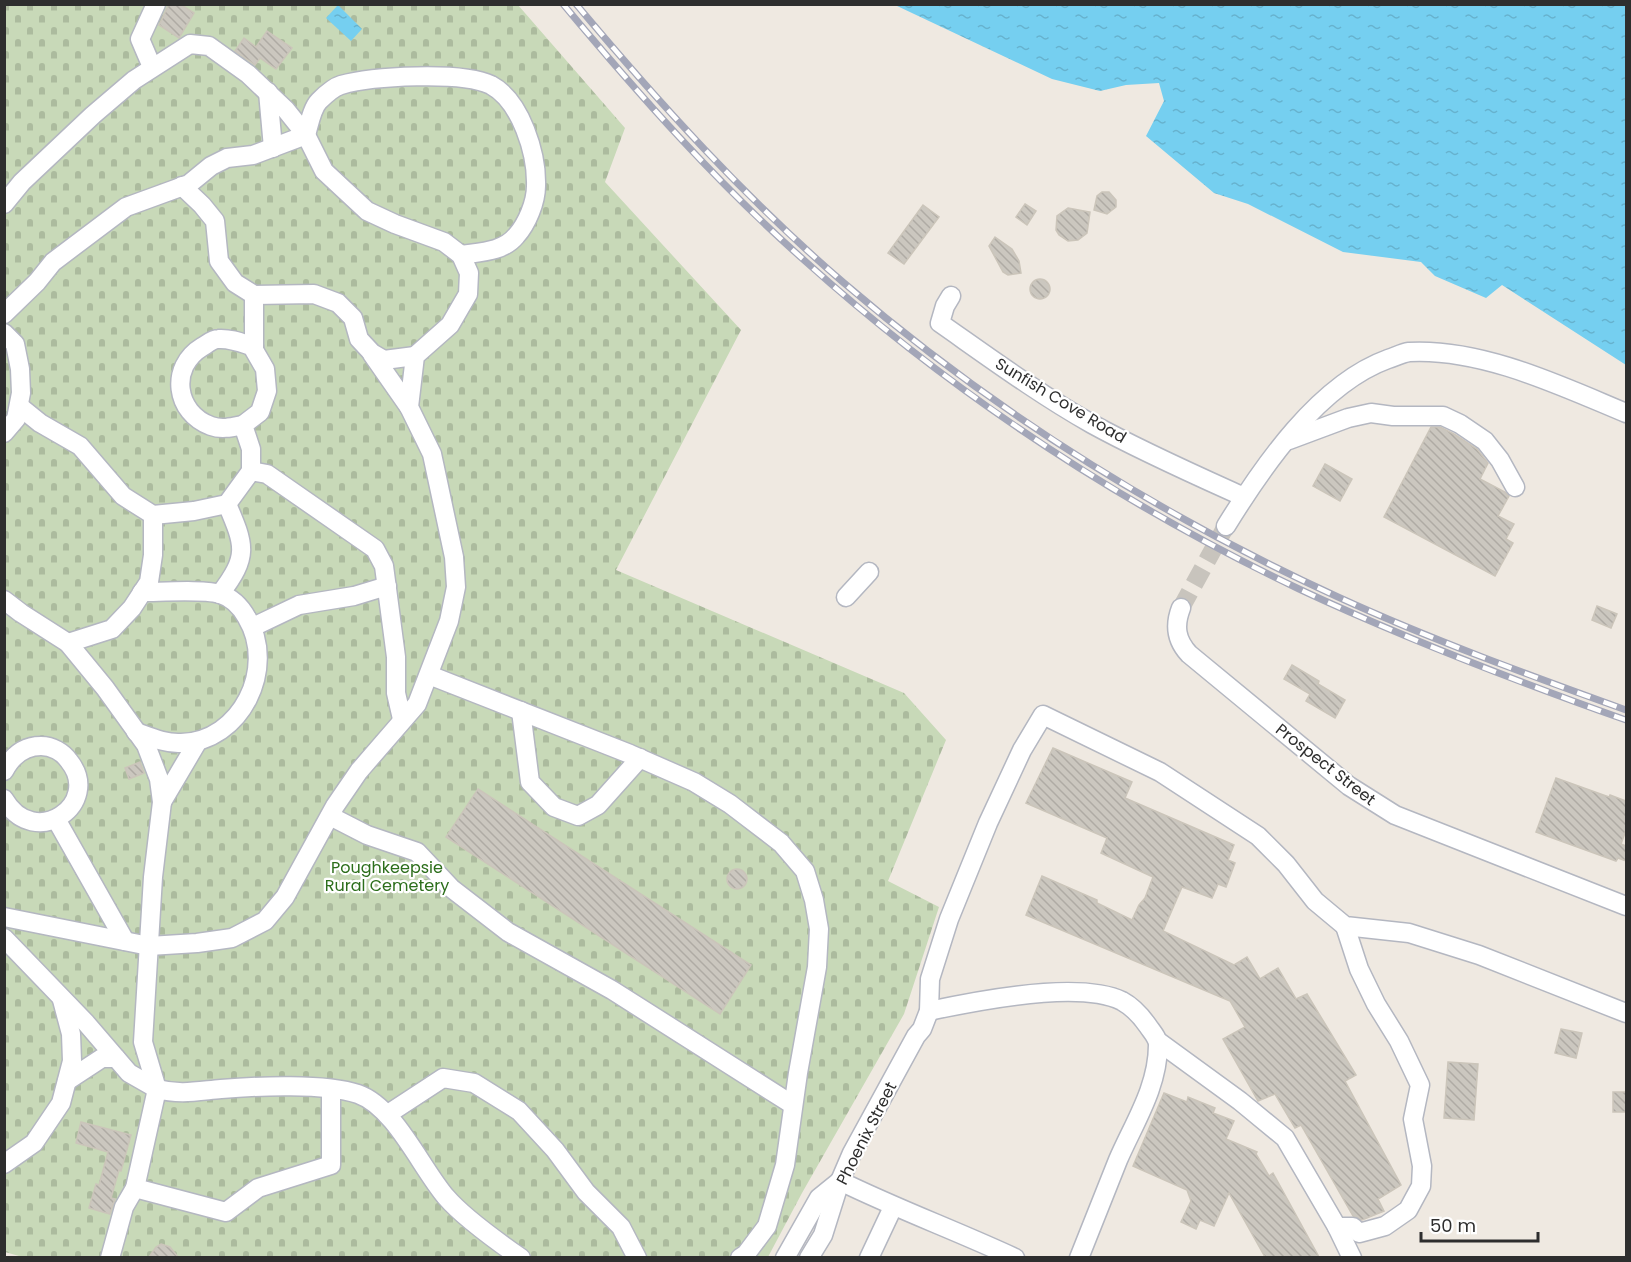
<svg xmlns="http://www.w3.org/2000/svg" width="1631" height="1262" viewBox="0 0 1631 1262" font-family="Poppins,sans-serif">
  <defs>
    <pattern id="cemetery-stones" width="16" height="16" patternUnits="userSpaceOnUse" patternTransform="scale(1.5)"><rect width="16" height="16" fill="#c8d9b8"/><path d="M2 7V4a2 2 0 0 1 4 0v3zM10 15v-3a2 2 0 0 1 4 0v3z" fill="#acbb9e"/></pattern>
    <pattern id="water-ripples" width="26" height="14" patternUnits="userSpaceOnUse" patternTransform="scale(1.5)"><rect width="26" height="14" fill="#75cff0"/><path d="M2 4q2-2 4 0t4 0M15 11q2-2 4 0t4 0" fill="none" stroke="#66b2ce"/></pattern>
    <pattern id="building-back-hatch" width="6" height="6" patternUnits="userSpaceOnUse" patternTransform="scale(1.5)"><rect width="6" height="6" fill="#cbc7bf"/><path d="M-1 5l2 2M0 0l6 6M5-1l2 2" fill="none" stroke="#afaba4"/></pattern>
  </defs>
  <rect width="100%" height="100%" fill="#efe9e1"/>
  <polygon fill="url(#cemetery-stones)" points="4,5 518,5 625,128 605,182 741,330 616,570 904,693 946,740 888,881 939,907 904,1014 802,1193 768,1257 26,1258 5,1252"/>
  <g fill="url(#water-ripples)">
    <polygon points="338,5 362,29 351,41 326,18"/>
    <polygon points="895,5 1626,5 1626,365 1502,285 1486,298 1435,276 1421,262 1343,252 1248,204 1214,193 1146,136 1164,101 1159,83 1126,85 1100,91 1052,79"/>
  </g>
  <g fill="url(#building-back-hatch)" stroke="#cbc5ba" stroke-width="1.5">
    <polygon points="169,4 180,4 194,13 179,38 159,25"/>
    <polygon points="267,31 292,48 276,69 260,58 255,65 235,51 244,38 256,47"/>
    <polygon points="1102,192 1109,192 1116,200 1116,207 1107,214 1094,210 1097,196"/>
    <polygon points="1025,204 1036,211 1027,225 1016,217"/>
    <polygon points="923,205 939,217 904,264 888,253"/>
    <polygon points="1068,208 1090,212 1087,233 1078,240 1068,241 1059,235 1056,230 1057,216"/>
    <polygon points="995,237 1012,249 1019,261 1021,273 1008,275 1003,272 989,246"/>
    <circle cx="1040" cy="289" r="10"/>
    <polygon points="1431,427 1440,427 1454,434 1477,449 1488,463 1480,479 1505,492 1509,496 1498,516 1514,524 1506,539 1513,543 1495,576 1384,517"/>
    <polygon points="1325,464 1352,479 1340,501 1313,486"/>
    <polygon points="1597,606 1617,614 1611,628 1592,620"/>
    <polygon points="1292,665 1319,681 1318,684 1345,700 1335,718 1306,701 1310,694 1284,679"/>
    <polygon points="1053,748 1132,782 1125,798 1234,845 1228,860 1235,863 1226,887 1218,884 1212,898 1182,887 1163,931 1234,965 1247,957 1260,979 1278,968 1296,999 1307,994 1356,1075 1345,1081 1401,1185 1378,1199 1384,1211 1362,1220 1353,1216 1301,1125 1295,1128 1275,1094 1258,1101 1223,1039 1245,1027 1230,1001 1026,915 1042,876 1097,900 1097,903 1132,920 1139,905 1145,898 1153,877 1101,853 1107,838 1026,803"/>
    <polygon points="140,762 144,773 129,779 125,768"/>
    <polygon points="1556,778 1609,797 1610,795 1626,801 1626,830 1621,844 1626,846 1626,861 1618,858 1616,861 1536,832"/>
    <polygon points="478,789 751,965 720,1014 446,837"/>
    <circle cx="737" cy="879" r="10"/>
    <polygon points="1561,1029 1582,1033 1576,1058 1555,1053"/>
    <polygon points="1448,1062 1478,1064 1474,1120 1444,1118"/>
    <rect x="1613" y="1092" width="13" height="20"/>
    <polygon points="1164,1093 1187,1102 1188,1097 1215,1108 1213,1113 1234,1121 1226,1139 1257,1152 1256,1154 1269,1176 1273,1173 1319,1257 1265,1257 1229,1193 1214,1226 1200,1220 1196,1229 1181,1222 1191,1201 1187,1190 1133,1166"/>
    <polygon points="81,1122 131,1135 121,1171 119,1170 111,1198 115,1199 110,1214 89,1208 96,1184 99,1185 108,1152 76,1143"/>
    <polygon points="161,1244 170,1247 178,1257 149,1257 156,1247"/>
  </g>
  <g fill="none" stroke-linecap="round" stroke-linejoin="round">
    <polyline stroke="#c8c4bd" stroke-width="18" stroke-dasharray="18 9" stroke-linecap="butt" points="1181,608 1226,526"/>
    <defs>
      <g id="minor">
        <polyline points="152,67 140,39 156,4"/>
        <polyline points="268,92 273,148"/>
        <polyline points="182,186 202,205 215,221 219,261 235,283 254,295 314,294 338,303 353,318 359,339 372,353 384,360 415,356"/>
        <polyline points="4,204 22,182 93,115 134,80 190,44 209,46 248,74 286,110 306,135 324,171 367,211 395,224 444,242 461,255 469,273 468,294 450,325 415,356 409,407 432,454 454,557 456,587 449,621 417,704 359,771 335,806 285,897 265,921 232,938 197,943 149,946 4,917"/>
        <path d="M951,296L945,306L940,323C990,358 1039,394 1092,424C1141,451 1193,474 1244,497"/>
        <path d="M4,314L37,282L53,262L126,207L189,184L211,166L227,158L253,155L306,135C309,125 312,108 319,101C324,96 334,87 341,85C372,76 462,71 491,85C521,101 537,154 536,186C536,202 527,224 516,236C503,252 480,252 461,255"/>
        <polyline points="4,333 15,344 20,369 21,393 16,419 4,433"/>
        <polyline points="372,354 409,407"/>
        <polyline points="19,406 40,423 80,446 123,496 153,515 194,511 227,504 251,471 251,449 243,425 260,412 267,391 265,369 254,350 254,295"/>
        <path d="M243,425C233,427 222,430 211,426C175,413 169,367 202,347C207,344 213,339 218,339C231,338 242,343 254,347"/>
        <polyline points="1289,440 1348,418 1371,413 1393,416 1443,416 1460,424 1485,441 1500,460 1515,487"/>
        <polyline points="251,471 267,474 375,549 384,566 396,657 396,693 402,719"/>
        <path d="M1226,526C1263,466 1319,384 1388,359C1395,357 1402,353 1409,352C1482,348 1561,386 1626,413"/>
        <path d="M220,594C249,556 245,546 227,504"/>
        <polyline points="846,597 869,572"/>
        <polyline points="4,600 21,613 68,643 105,688 146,745 159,779 162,802 153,877 143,1042 157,1089"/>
        <path d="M1181,608C1174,626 1176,640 1189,654L1349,786L1395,815L1626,906"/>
        <polyline points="253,627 299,605 354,596 387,586"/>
        <polyline points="68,643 112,629 132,608 149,582 153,555 153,515"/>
        <polyline points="429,675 630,754 694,782 730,804 781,843 805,871 814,900 819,929 817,967 798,1073 785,1165 767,1226 746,1254 740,1258"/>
        <polyline points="521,711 530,782 554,807 578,816 598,805 640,758"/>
        <path d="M136,732C150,737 166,744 181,743C241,742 277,668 247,618C241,607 233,598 220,594C206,589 160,592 142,592"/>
        <path d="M4,771C12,756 24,746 41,746C52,746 63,752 69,761C103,803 35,852 4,799"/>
        <polyline points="162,802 198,741"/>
        <polyline points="330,816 367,835 417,852 451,888 508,932 612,990 793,1105"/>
        <polyline points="56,819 125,941"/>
        <polyline points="4,938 86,1023 129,1073 157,1089"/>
        <path d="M929,1011C975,1001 1079,980 1122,1001C1133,1007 1141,1016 1148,1026C1152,1032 1158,1038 1158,1045C1158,1087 1134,1123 1118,1160C1105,1193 1092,1225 1079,1258"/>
        <polyline points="1159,1042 1240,1101 1285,1138 1337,1227 1353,1227 1359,1233 1385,1226 1408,1210 1421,1186 1422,1166 1413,1119 1420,1085 1399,1041 1376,1004 1359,969 1345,926"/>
        <polyline points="67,1081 102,1058 116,1058"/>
        <polyline points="388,1114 443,1078 474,1083 519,1111 555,1150 586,1192 621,1227 637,1258"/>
        <polyline points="4,1164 34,1143 61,1103 72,1061 71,1034 62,1000"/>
        <path d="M840,1181C897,1209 957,1231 1015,1258"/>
        <polyline points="135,1188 226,1212 258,1188 331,1165 331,1089"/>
        <polyline points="1337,1227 1352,1258"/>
        <path d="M110,1258L124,1207L135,1188L157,1089C180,1095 198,1091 221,1089C257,1086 325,1083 358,1094C395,1107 421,1168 446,1197C464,1218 498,1242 521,1258"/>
        <polyline points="785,1258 819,1198 840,1181"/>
        <polyline points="809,1258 823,1235 840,1181 852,1153 916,1036 922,1029 929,1011 930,979 949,919 988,823 1022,750 1043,715 1160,772 1258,836 1286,864 1315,901 1345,926 1409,933 1479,955 1626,1013"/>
        <polyline points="869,1258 893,1207"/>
      </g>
    </defs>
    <use href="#minor" stroke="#b4b7c1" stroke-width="21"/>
    <use href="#minor" stroke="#fff" stroke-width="18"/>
    <defs>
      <g id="rail">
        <path d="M563,4C639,95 717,183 805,261C952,393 1121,504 1299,589C1406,639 1516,681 1626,720"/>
        <path d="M576,4C659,103 746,199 844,283C992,410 1161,516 1338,597C1432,640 1529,675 1626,710"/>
      </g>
    </defs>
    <use href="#rail" stroke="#a3a6b8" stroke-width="7"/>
    <use href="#rail" stroke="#fff" stroke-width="4.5" stroke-dasharray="14" stroke-linecap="butt"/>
  </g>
  <g text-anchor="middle" stroke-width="4.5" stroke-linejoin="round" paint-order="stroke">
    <g font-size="16" fill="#2e2e2e" stroke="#fff">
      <text transform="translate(1061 400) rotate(31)" y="6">Sunfish Cove Road</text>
      <text transform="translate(1326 764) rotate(38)" y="6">Prospect Street</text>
      <text transform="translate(866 1133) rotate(-63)" y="6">Phoenix Street</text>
    </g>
    <g font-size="16" fill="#2c6e1b" stroke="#fff">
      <text x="387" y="873">Poughkeepsie<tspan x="387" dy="18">Rural Cemetery</tspan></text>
    </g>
  </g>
  <rect width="1631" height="1262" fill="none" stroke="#2e2e2e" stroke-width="12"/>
  <path d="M1421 1232v9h117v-9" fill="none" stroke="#2e2e2e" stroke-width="3"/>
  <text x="1430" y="1232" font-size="18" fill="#2e2e2e" stroke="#ffffff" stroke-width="4.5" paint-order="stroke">50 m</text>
</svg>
